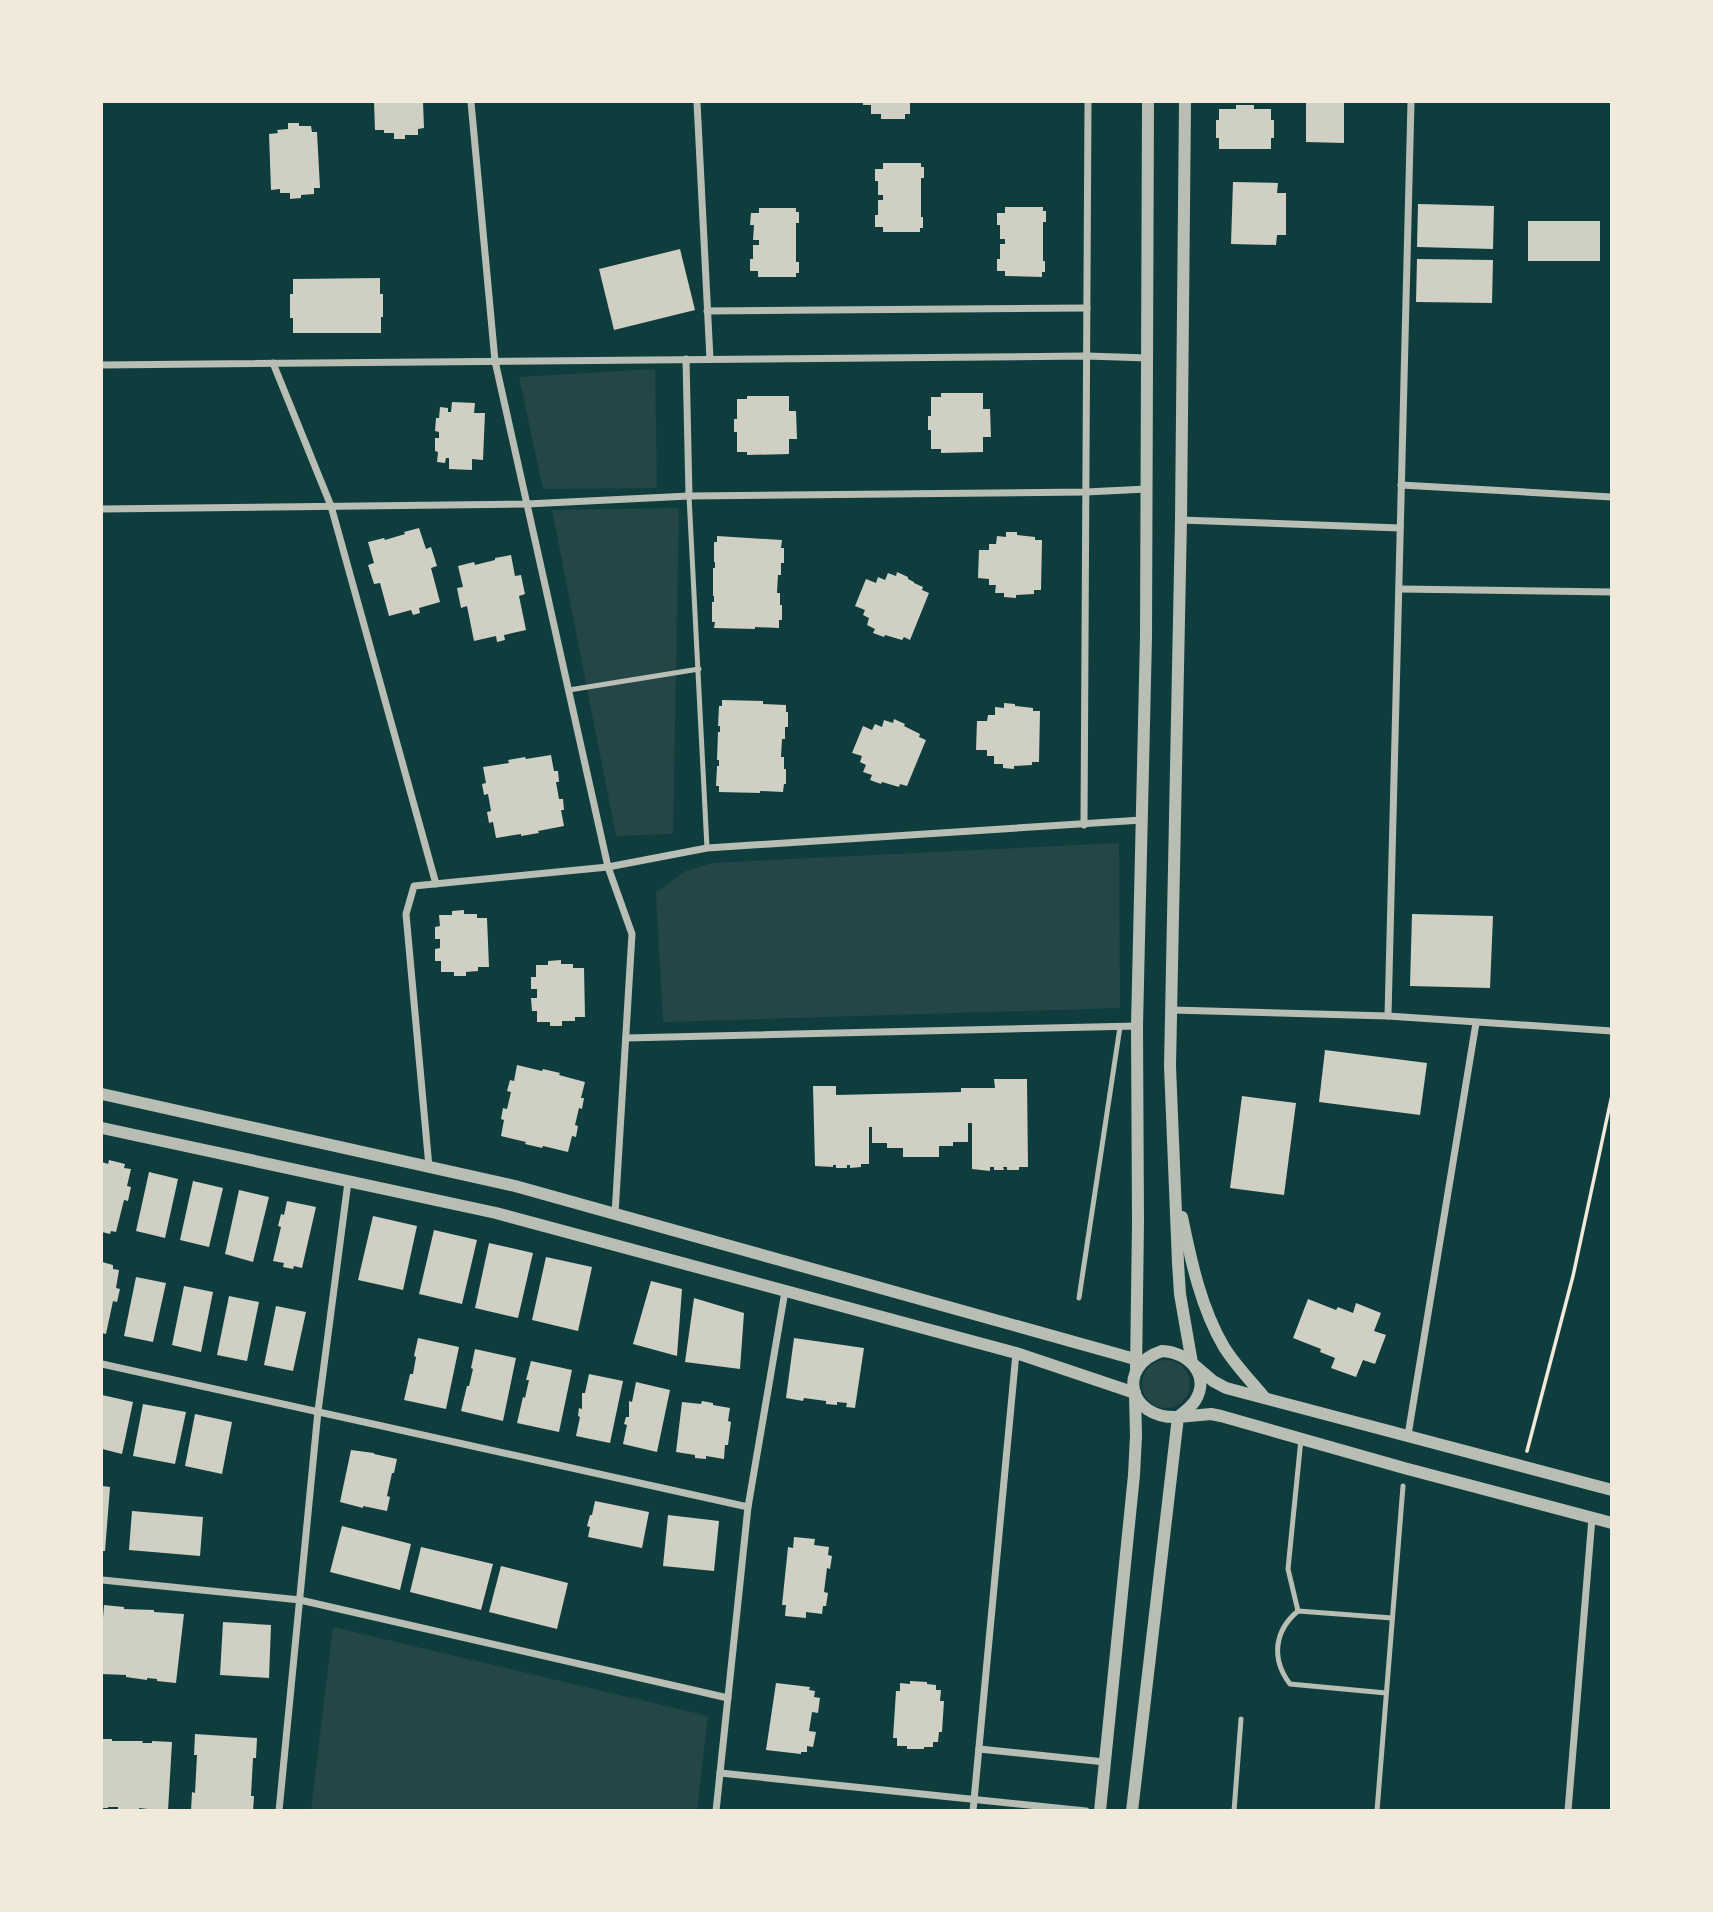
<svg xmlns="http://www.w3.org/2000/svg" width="1713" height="1912" viewBox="0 0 1713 1912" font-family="Signika,sans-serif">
  <rect width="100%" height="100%" fill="#0f3d3e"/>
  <g fill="#244646">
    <polygon points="655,369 657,488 543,489 519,377"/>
    <polygon points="679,508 673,834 616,836 552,510"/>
    <polygon points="1119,843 1120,1008 663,1022 656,892 686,871 712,863"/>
    <circle cx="1166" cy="1384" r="24"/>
    <polygon points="333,1627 708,1716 697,1810 311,1810"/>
  </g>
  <g fill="#cfcfc3">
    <polygon points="374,102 423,102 424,128 418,129 418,135 405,135 405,139 394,139 394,133 384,133 384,130 375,130"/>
    <polygon points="863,102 910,102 910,114 905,114 905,119 881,119 881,114 871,114 871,105 863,105"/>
    <polygon points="1306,102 1344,102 1344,143 1306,142"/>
    <polygon points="1236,105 1254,105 1254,109 1271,109 1271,120 1274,120 1274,138 1271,138 1271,149 1219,149 1219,138 1216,138 1216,120 1219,120 1219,109 1236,109"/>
    <polygon points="288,123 299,123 299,126 311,126 312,132 317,132 320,188 314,188 314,194 301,195 301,198 290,199 290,193 280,193 280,189 271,190 269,134 278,133 277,130 288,129"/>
    <polygon points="883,163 921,163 921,167 924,167 924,178 921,178 921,217 923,217 923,228 920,228 920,232 883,232 883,227 875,227 875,215 878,215 878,200 883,200 883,195 878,195 878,181 875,181 875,169 883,169"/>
    <polygon points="1233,182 1278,183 1277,193 1286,193 1286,235 1277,235 1276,245 1231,244"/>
    <polygon points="1418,204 1494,206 1493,249 1417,247"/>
    <polygon points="1005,207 1043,207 1043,211 1046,211 1046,222 1043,222 1043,261 1045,261 1045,272 1042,272 1042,277 1005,276 1005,271 997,271 997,259 1000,259 1000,244 1005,244 1005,239 1000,239 1000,225 997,225 997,213 1005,213"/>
    <polygon points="759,208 796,208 796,212 799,212 799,223 796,223 796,262 799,262 799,273 796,273 796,277 758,277 758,271 750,271 750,259 753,259 753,245 759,245 759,240 753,240 754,225 750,225 751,213 759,213"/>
    <rect x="1528" y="221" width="72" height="40"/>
    <polygon points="680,249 695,310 614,330 599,269"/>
    <polygon points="1417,259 1493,260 1492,303 1416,302"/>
    <polygon points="380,278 380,294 383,294 383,317 381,317 381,333 293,333 293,318 290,318 290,294 293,294 293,279"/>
    <polygon points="941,393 983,393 983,409 990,409 991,437 983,437 983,452 941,453 941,449 931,449 931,430 928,430 928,416 931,416 931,397 941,397"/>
    <polygon points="747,396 789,396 789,411 796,411 797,439 789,439 789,454 747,455 747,452 737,452 737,432 734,432 734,419 737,419 737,399 747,399"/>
    <polygon points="452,402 475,403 474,413 485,413 483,460 472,459 472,470 449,469 449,458 446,458 445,463 437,462 438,452 435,451 435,438 439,438 439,432 435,431 436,418 439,418 440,407 448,408 448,412 451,412"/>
    <polygon points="419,528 426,549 431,547 437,566 431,568 440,602 419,608 420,613 413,615 411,610 389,616 380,583 374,584 368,565 374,563 368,542 384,538 385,540 405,534 404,532"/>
    <polygon points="1006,532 1017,532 1017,535 1035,537 1035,540 1042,540 1041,590 1034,590 1034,594 1016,595 1016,598 1004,597 1004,593 995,593 996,585 989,585 989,579 978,578 979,550 989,550 989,544 996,544 997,536 1006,537"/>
    <polygon points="717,536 782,540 781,548 784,548 784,563 781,563 781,575 778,575 777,593 780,593 780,605 782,605 782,620 779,620 779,628 755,627 755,629 714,628 715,622 712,622 712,602 714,602 714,596 713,596 713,568 715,568 715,562 714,562 714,542 717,542"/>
    <polygon points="511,555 515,576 521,575 525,594 519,596 526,630 504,635 505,640 497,642 496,636 474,641 467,606 461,608 457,588 463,587 458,566 474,562 475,565 495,560 495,558"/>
    <polygon points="897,572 908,577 908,579 914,582 914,583 923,587 922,590 929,593 910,640 904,637 902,640 885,635 884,637 873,633 875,629 867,625 869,618 863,615 865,610 855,606 866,579 876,583 878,577 885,580 888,573 896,576"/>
    <polygon points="722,700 763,701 763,704 786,705 786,712 788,712 788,727 785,727 785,739 782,739 781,757 784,757 784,769 786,769 786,784 784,784 783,792 760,791 760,793 719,792 719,786 716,786 717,766 719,766 719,760 717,760 718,732 720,732 720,726 718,726 719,706 722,706"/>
    <polygon points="1004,703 1015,704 1015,706 1033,708 1033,711 1040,711 1039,762 1032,762 1032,765 1014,766 1014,769 1003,768 1003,764 994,764 994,756 987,756 987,750 976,750 977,721 987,721 988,715 995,715 995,707 1004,708"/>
    <polygon points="894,719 905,724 904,726 920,734 919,737 926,740 907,786 900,784 899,787 882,782 881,784 870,780 872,775 863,772 866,765 860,762 862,756 852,753 863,726 872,730 875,724 882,727 884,720 893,723"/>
    <polygon points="551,755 554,771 558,771 559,782 556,782 559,799 563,799 564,810 561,810 564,826 538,831 539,833 521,836 521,834 496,838 493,822 489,823 487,812 491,811 488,794 484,795 482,784 486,783 483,767 509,763 508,760 525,757 526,759"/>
    <polygon points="464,910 464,914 477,914 477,918 487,918 489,967 478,967 478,971 466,972 466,976 454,976 454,972 441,972 441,961 435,961 435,949 440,948 440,939 435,939 435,927 440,926 439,915 452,915 452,911"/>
    <polygon points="1412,914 1493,916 1490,988 1410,986"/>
    <polygon points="561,960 561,964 573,964 573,968 584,968 585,1017 575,1017 575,1021 562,1021 562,1026 550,1026 550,1022 537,1022 537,1011 532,1011 531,998 537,998 537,989 531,989 531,977 536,977 536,965 548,965 548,961"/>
    <polygon points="1325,1050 1427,1063 1420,1115 1319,1102"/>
    <polygon points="517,1065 542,1071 543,1069 560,1073 559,1075 585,1082 581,1098 584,1098 582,1109 579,1108 575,1125 578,1126 576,1137 572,1136 568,1152 543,1146 542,1148 525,1144 526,1142 501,1136 504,1120 501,1119 503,1108 507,1109 511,1092 507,1091 510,1080 514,1081"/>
    <polygon points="994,1079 1027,1079 1028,1167 1019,1167 1019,1170 1007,1170 1007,1167 1003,1167 1004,1170 994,1170 994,1167 990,1167 990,1171 972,1169 972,1123 968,1123 968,1142 953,1142 953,1146 939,1146 939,1157 903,1157 903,1148 887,1148 887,1143 872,1143 872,1127 869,1127 869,1164 861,1164 861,1167 850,1168 850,1165 847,1165 847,1168 836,1168 836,1165 833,1165 833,1167 815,1166 813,1086 836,1086 836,1095 961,1092 961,1088 995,1088"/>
    <polygon points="1242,1096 1296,1103 1284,1195 1230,1188"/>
    <polygon points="109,1160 125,1164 124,1168 131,1169 127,1186 131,1187 128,1201 124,1200 116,1232 111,1231 110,1234 102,1232 102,1162 108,1164"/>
    <polygon points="149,1172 178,1179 165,1238 136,1231"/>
    <polygon points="193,1181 223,1188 209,1247 180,1240"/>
    <polygon points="239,1190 269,1197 253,1262 225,1254"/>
    <polygon points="287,1201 316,1207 302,1268 294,1266 293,1269 283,1267 284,1263 273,1261 281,1227 278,1226 281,1214 284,1215"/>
    <polygon points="373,1216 417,1226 403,1290 358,1280"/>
    <polygon points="434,1230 477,1240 462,1304 419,1294"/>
    <polygon points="489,1243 533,1253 518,1318 475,1308"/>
    <polygon points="546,1257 592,1267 578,1331 532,1320"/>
    <polygon points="102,1262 113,1265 113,1269 119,1270 116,1288 120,1289 117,1302 113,1301 106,1334 102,1333"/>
    <polygon points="136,1277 166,1283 153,1342 124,1336"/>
    <polygon points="651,1281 682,1289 677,1356 633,1344"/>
    <polygon points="184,1286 213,1292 201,1352 172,1345"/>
    <polygon points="229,1296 259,1302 247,1361 217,1355"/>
    <polygon points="694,1298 744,1313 740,1369 685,1362"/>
    <polygon points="1308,1299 1336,1310 1338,1307 1353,1313 1356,1303 1381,1313 1374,1331 1386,1335 1375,1364 1363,1360 1356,1377 1331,1368 1335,1358 1320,1352 1321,1349 1293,1338"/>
    <polygon points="276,1306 306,1312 293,1371 264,1365"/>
    <polygon points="418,1338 459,1347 446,1409 404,1400 410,1374 413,1374 416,1357 414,1356"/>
    <polygon points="794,1338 864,1348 855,1408 846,1407 847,1403 837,1402 837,1405 826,1404 826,1401 804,1398 803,1401 786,1398"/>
    <polygon points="475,1349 516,1358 503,1421 461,1411 467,1386 469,1386 473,1369 471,1368"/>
    <polygon points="531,1361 572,1370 559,1432 517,1423 523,1397 525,1398 529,1380 526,1380"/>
    <polygon points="589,1374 623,1381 610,1443 576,1436 580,1417 578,1416 579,1408 582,1409 582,1393 585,1393"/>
    <polygon points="636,1382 670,1390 657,1452 623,1444 627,1425 624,1424 626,1417 629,1417 629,1401 632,1402"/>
    <polygon points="102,1395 133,1402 122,1454 102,1449"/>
    <polygon points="702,1401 713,1403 713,1405 730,1408 728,1421 731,1422 728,1445 725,1445 724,1459 706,1456 706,1459 695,1458 695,1455 676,1452 682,1402 701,1404"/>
    <polygon points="143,1404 186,1412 175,1464 133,1456"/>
    <polygon points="195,1414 232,1422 222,1474 185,1466"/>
    <polygon points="351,1450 374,1453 374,1454 397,1459 394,1473 392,1473 387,1496 390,1497 387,1511 363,1506 363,1508 340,1502"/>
    <polygon points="102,1486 110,1487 105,1551 102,1551"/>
    <polygon points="595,1501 649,1512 642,1548 588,1537 590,1527 587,1526 590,1515 592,1515"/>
    <polygon points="132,1511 203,1517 200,1556 129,1550"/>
    <polygon points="668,1515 719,1521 714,1571 663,1566"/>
    <polygon points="342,1526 411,1544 400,1590 330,1572"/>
    <polygon points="794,1537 815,1539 814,1545 829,1547 828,1555 832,1556 830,1569 827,1568 824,1592 828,1593 826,1606 823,1606 822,1614 806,1612 806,1618 785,1616 786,1605 782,1605 788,1547 793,1548"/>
    <polygon points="421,1547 493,1564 481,1610 410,1592"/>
    <polygon points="501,1566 568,1583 557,1629 489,1612"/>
    <polygon points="104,1605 124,1607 124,1609 154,1610 154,1612 184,1614 176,1683 157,1681 157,1679 147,1678 147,1680 126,1677 126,1675 102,1674 102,1631"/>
    <polygon points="223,1622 271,1625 269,1678 220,1675"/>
    <polygon points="910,1681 927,1682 927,1684 936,1685 936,1690 941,1690 940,1701 944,1701 942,1732 939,1732 938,1742 933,1742 933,1747 924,1747 924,1749 907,1749 907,1746 897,1746 897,1738 893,1738 896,1691 900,1691 900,1683 910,1684"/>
    <polygon points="776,1683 810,1687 809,1690 815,1691 814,1697 820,1698 818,1713 812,1712 809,1731 816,1732 813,1747 807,1746 807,1752 801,1752 801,1754 766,1750"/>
    <polygon points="195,1734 257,1738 256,1758 253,1758 251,1796 254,1796 253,1811 191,1811 192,1792 195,1793 197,1755 194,1755"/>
    <polygon points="102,1739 112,1739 112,1741 143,1741 142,1743 152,1743 152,1741 172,1742 168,1811 148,1811 148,1809 139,1808 139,1810 118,1809 118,1807 108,1807 108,1808 102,1808"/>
  </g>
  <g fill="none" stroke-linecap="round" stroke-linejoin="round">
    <polyline stroke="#f1e9da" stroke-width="3.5" points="1527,1451 1573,1276 1612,1095"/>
    <g stroke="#b8beb3" stroke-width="5">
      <polyline points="689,496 707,848"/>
      <polyline points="569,690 699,669"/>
      <polyline points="1079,1298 1120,1027"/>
      <polyline points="1298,1611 1288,1569 1301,1439"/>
      <path d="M1386,1693L1290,1684C1271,1659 1274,1631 1298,1611L1392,1618"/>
      <polyline points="1234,1811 1241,1719"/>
      <polyline points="1377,1811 1403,1486"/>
    </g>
    <g stroke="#b8beb3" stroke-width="7">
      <polyline points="471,102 495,361 608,867 632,934 615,1214"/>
      <polyline points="697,102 710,359"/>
      <polyline points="707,311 1087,308"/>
      <polyline points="686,359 689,496"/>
      <polyline points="273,363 331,506 436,884"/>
      <polyline points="102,365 1087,356 1148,358"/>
      <polyline points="1401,485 1612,497"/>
      <polyline points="102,509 527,504 689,496 1086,492 1147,489"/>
      <polyline points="1181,520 1400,528"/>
      <polyline points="1399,589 1612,592"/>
      <polyline points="1084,825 1088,102"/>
      <polyline points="1172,1010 1388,1016 1612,1031"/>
      <polyline points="1388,1016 1411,102"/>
      <polyline points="626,1038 1137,1026"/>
      <polyline points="429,1167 406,914 414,886 608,867 707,848 1142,820"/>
      <polyline points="102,1364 748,1507"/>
      <polyline points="1408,1435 1476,1023"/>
      <polyline points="102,1580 300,1600 728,1698"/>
      <polyline points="979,1749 1105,1762"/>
      <polyline points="720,1773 1086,1811"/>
      <polyline points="279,1811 318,1411 348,1182"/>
      <polyline points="716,1811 748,1507 785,1291"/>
      <polyline points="973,1811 1016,1353"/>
      <polyline points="1568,1811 1592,1518"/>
    </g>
    <g stroke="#b8beb3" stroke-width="12">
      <polyline points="1185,102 1181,520 1170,1066 1178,1263 1180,1294 1192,1363 1213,1381 1226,1388 1612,1490"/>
      <polyline points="102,1094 515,1186 1142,1361"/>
      <polyline points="102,1128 496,1213 1016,1353 1135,1393 1136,1436 1134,1475 1100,1811"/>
      <path d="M1182,1217C1191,1261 1201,1308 1224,1347C1235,1365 1251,1381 1265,1398"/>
      <path d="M1162,1351C1189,1352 1211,1376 1195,1401C1190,1408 1184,1412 1178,1417C1128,1419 1116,1366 1162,1351Z"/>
      <polyline points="1136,1371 1138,1222 1137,1026 1146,637 1148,102"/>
      <polyline points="1132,1811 1178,1417 1211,1414 1221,1416 1404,1468 1612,1523"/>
    </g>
  </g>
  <rect width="1713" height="1912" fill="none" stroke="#f1e9da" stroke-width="206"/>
</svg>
